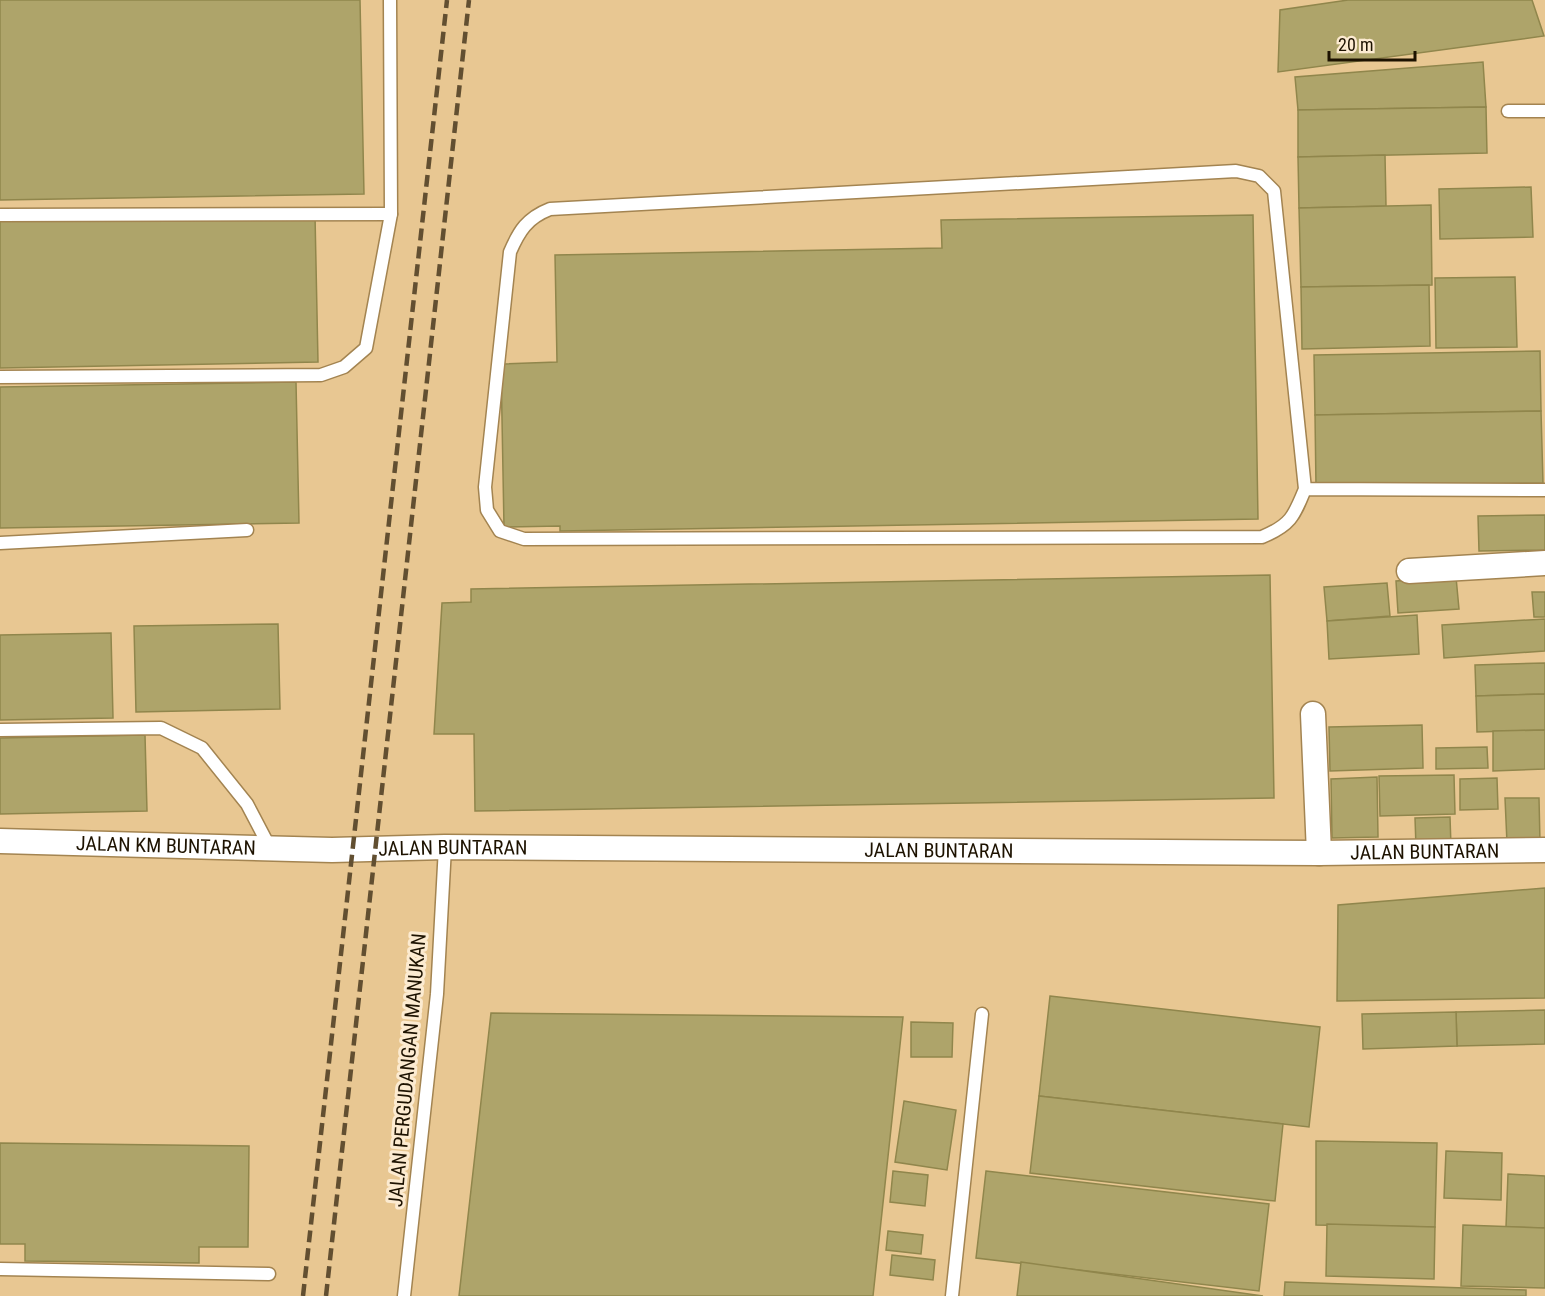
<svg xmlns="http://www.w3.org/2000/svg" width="1545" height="1296" viewBox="0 0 1545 1296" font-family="'Roboto Condensed',sans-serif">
  <rect width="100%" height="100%" fill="#e8c792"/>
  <g fill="#aea46a" stroke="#90864c" stroke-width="1.5">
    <polygon points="0,0 360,0 364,194 0,200"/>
    <polygon points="1348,0 1532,0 1544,36 1278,72 1280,10"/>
    <polygon points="1483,62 1486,107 1298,110 1295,77"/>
    <polygon points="1486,107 1487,153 1298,157 1298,110"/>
    <polygon points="1385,155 1386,206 1299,208 1298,157"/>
    <polygon points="1531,187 1533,237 1440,239 1439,189"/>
    <polygon points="1431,205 1432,285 1301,287 1299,208"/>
    <polygon points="315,215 318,362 0,368 0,221"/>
    <polygon points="1253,215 1258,519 560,531 560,526 504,527 501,364 557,362 555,255 942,248 941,220"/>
    <polygon points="1515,277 1517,347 1436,348 1435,278"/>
    <polygon points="1429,285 1430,346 1302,349 1301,287"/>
    <polygon points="1540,351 1541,411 1315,415 1314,355"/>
    <polygon points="296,382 299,523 0,528 0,387"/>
    <polygon points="1541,411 1543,483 1316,487 1315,415"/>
    <polygon points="1545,515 1545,550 1479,551 1478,516"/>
    <polygon points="1270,575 1274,798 475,811 474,734 434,734 442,603 471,602 471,589"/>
    <polygon points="1456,577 1459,609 1398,613 1396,581"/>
    <polygon points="1387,583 1390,616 1327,621 1324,587"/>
    <polygon points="1532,592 1545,592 1545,617 1534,617"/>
    <polygon points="1417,615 1419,654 1329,659 1327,621"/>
    <polygon points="1545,619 1545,651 1444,658 1442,625"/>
    <polygon points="278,624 280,709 136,712 134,626"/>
    <polygon points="111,633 113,718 0,720 0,635"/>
    <polygon points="1545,663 1545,694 1476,696 1475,665"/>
    <polygon points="1545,694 1545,730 1477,732 1476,696"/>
    <polygon points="1422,725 1423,768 1330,771 1329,727"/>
    <polygon points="1545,730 1545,769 1493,771 1493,731"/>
    <polygon points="145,735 147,811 0,814 0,738"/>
    <polygon points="1487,747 1488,768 1436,769 1436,748"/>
    <polygon points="1454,775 1455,814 1380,816 1379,776"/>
    <polygon points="1377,777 1378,837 1332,838 1331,779"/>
    <polygon points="1497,778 1498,809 1460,810 1460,779"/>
    <polygon points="1505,798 1539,798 1540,842 1507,843"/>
    <polygon points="1450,817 1451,846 1416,847 1415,818"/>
    <polygon points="1545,888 1545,998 1337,1001 1338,905"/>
    <polygon points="1050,996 1320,1027 1309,1127 1039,1096"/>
    <polygon points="1545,1010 1545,1044 1457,1046 1456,1012"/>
    <polygon points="1456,1012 1457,1046 1363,1049 1362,1014"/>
    <polygon points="491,1013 903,1017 873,1296 459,1296"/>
    <polygon points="911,1022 953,1023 952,1057 911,1057"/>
    <polygon points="1039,1096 1283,1124 1275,1201 1030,1173"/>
    <polygon points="904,1101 956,1110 947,1170 895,1162"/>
    <polygon points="1316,1141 1437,1143 1435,1227 1316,1225"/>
    <polygon points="0,1143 249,1146 248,1247 199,1247 199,1263 25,1261 25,1244 0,1244"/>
    <polygon points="1446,1151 1502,1153 1501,1200 1444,1198"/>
    <polygon points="893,1171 928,1175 925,1206 890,1202"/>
    <polygon points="986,1171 1269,1204 1259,1291 976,1258"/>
    <polygon points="1508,1174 1545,1176 1545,1228 1506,1227"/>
    <polygon points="1327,1224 1435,1227 1434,1279 1326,1276"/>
    <polygon points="1463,1225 1545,1228 1545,1288 1461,1286"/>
    <polygon points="888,1231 923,1235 921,1254 886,1250"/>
    <polygon points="892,1255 935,1260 933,1280 890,1275"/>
    <polygon points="1021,1262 1263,1296 1017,1296"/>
    <polygon points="1285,1282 1526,1290 1526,1296 1284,1296"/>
  </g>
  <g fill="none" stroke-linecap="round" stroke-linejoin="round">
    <defs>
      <g id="lane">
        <polyline points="1508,111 1545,111"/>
        <polyline points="0,215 391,214"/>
        <polyline points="0,377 321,375 344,367 366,348 391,214 390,0"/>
        <path d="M1305,489L1274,191L1259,176L1236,171L550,209C527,218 519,231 510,252L485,487L487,510L500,531L524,539L1262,537C1291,525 1294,516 1305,489L1545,490"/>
        <polyline points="0,543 247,530"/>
        <polyline points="0,730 161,728 202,748 247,804 269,846"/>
        <polyline points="0,1269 269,1274"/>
        <polyline points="404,1296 437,994 445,847"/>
        <polyline points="952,1296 982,1014"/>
      </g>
      <g id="street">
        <polyline points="1409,571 1545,563"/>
        <polyline points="1313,714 1319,853"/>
        <path id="s1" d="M0,841L332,850L445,847L1319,853L1545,850"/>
      </g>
    </defs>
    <use href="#lane" stroke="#a38451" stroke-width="15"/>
    <use href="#street" stroke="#a38451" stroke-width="27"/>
    <use href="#lane" stroke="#fff" stroke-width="12"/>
    <use href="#street" stroke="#fff" stroke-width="24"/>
    <g stroke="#624f31" stroke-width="4.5" stroke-dasharray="12 6" stroke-linecap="butt">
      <polyline points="303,1296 447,0"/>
      <polyline points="326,1296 469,0"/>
    </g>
  </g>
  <g text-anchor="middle" stroke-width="6" stroke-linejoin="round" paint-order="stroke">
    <g font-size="20" fill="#1d1200" stroke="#fcebd1">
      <text dy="7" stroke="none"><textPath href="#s1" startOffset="166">JALAN KM BUNTARAN</textPath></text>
      <text dy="7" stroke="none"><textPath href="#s1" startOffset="453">JALAN BUNTARAN</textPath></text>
      <text dy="7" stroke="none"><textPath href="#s1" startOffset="939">JALAN BUNTARAN</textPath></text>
      <text dy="7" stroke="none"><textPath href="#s1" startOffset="1425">JALAN BUNTARAN</textPath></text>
      <text transform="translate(407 1070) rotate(-85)" y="7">JALAN PERGUDANGAN MANUKAN</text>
    </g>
  </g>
  <path d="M1329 51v9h86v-9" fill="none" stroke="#1d1200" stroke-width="3"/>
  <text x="1338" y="51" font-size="18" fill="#1d1200" stroke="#fcebd1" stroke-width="4.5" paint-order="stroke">20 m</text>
</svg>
